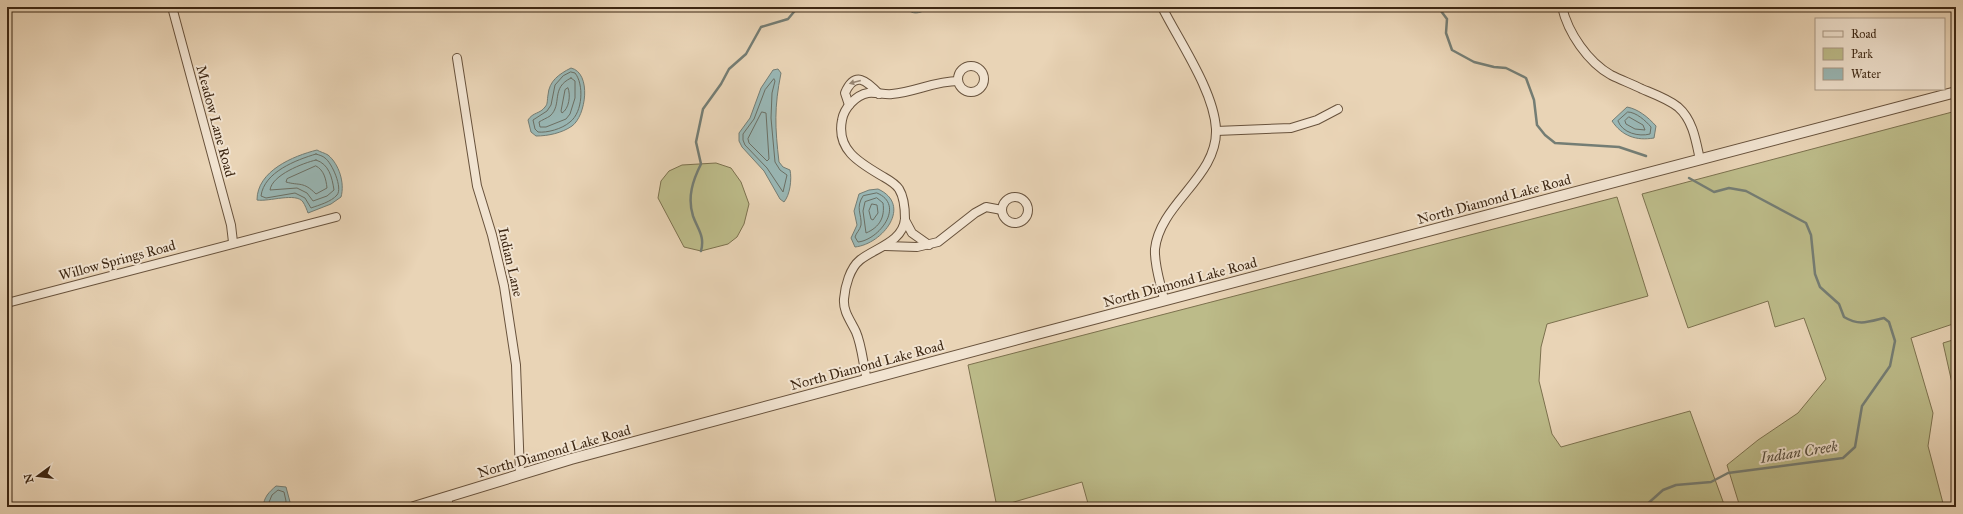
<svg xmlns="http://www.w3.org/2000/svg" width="1963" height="514" viewBox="0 0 1963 514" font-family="'IM FELL Great Primer',serif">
  <rect width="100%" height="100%" fill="#e9d4b6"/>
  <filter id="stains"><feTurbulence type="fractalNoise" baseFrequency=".005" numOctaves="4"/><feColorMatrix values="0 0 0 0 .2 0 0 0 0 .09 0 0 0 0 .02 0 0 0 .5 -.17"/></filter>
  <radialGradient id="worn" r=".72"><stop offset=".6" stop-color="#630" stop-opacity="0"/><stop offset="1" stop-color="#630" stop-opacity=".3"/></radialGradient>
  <g fill="#bcbb89" stroke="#7c714e">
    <polygon points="1956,111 1956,323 1911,338 1933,413 1928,446 1944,507 1740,507 1727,465 1758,440 1798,413 1826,379 1804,318 1775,327 1768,301 1688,328 1642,194"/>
    <polygon points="716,163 731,168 741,182 749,204 744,224 737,237 728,244 701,251 684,247 658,198 661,181 669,171 682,165"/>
    <polygon points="1617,197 1648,296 1547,324 1541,347 1539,381 1552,434 1561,447 1690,411 1725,507 1089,507 1082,482 997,507 968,365"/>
    <polygon points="1956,339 1956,401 1943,343"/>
  </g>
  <g fill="#99b7b5" stroke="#747d74">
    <path d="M904,7H935C920,11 916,18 904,7Z"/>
    <path d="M571,68C592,73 586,116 572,126C562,133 548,136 536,136L531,132L528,120C533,112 540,114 545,107C548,104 547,100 548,95C549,81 559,74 571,68Z"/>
    <path d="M778,69L781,73C774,108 775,127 779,162L783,167L790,170C792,179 790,195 784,202L780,199L764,171L742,147L739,141V133L750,118L761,88L773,70Z"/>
    <path d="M1627,107C1638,109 1648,117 1656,126L1654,138C1636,141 1622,136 1612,121Z"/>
    <path d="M317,150C320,152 325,153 328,155C339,164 345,183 341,197L331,204L308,213C307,210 305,205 303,202C296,192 269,202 257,200C257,171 293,156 317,150Z"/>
    <path d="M878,189C913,205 883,244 855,247L851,238L857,225L854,211L859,194L869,190Z"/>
    <path d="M276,486L286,487L290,502L288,507H263C264,497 269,492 276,486Z"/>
  </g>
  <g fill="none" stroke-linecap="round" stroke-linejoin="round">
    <g stroke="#6b6f64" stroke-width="1">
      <path d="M571,72L575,73C584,84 583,112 570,122C562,129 547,133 538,132L535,129L533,120L547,111L551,105L555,85L563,76Z"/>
      <path d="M571,78L575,81V98L570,114L566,119L546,127H540L539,122C542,120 547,118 550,116C563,104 550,88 571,78Z"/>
      <polygon points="774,79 775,81 772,93 771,118 775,162 780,170 787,175 783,192 767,168 745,145 743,140 743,134 754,119 765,90"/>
      <path d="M568,88C571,95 569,109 562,113L561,111L565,90Z"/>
      <polygon points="762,112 766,113 769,159 767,161 749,143 748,139"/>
      <path d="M1628,112C1636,112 1646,121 1651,127L1650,134C1639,137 1622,133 1618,121Z"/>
      <polygon points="1629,117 1643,125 1645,130 1635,129 1626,124 1625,121"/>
      <path d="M316,154C319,155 323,156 325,158C332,163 343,188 337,195C331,202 319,205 311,208L305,198L295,193L266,198L261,196C264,172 296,160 316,154Z"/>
      <path d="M316,160C329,164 332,177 334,190L327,196L313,201L307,193L297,188L270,190C272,175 303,163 316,160Z"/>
      <path d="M316,166C324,170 326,179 327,188L316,194C303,181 300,186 286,182L287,179Z"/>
      <path d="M877,193C906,205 879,240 858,242L855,237C856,233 860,230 861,225C862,214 855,208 863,196Z"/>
      <path d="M877,198L883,203C885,217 880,227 866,233L863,211L865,202Z"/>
      <polygon points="872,204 877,205 878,213 873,220 871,219 869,211"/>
      <polyline points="267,507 272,495 278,490 284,492 286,501 285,507"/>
    </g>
    <g stroke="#747d74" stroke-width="2.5">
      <polyline points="1438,7 1447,19 1446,33 1452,50 1474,62 1494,67 1506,68 1526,78 1534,100 1537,125 1545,135 1555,143 1619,147 1646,156"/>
      <path d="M701,251C705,236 698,230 693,216C687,197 693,180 701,164L696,142L703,109L721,84L729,69L746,54L761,27L788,19L798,7"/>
      <path d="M1644,507L1663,490L1676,485L1711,482L1728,473L1843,458L1855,447L1862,406L1890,366L1895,341L1889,322L1884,318C1868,322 1859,326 1844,317L1839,304L1820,287L1815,274L1811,235L1806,223L1746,191L1729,188L1714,192L1689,178"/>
    </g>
    <defs>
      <g id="minor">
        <polyline points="172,7 231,225 233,242"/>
        <path d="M1162,7C1179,41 1214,91 1216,129C1218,177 1160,203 1155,249C1154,266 1161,284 1164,300"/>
        <path d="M1562,7C1568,33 1588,62 1611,75C1621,80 1632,84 1642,89C1654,94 1668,99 1678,107C1693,120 1696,141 1700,160"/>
        <polyline points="457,58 477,186 492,235 504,286 516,365 520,474"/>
        <circle cx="971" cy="79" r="13"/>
        <path d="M849,105L845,93C855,70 867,81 879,94"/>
        <polyline points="1216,131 1291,128 1317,120 1338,109"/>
        <circle cx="1015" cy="210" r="13"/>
        <polyline points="905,220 912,233 929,245"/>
        <polyline points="885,246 917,247 938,242 975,213 986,207 1002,210"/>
        <polyline points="7,303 336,217"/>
        <path d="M867,380C863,364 862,346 856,332C851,321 843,312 844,299C845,286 850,268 860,260C875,248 903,242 905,219C905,209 904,197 899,189C895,183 889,180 882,176C860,163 836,150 842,120C844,108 856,95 868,93C876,92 885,95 892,94C915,92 935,81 958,81"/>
        <polyline points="447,497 449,507"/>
      </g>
      <polyline id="tertiary" points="414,507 571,459 1037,334 1956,92"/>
    </defs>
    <use href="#minor" stroke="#68523c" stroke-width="10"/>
    <use href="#tertiary" stroke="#68523c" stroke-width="12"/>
    <use href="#minor" stroke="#f1e3d0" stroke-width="8"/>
    <use href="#tertiary" stroke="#f1e3d0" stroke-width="10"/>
  </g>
  <defs><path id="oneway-solid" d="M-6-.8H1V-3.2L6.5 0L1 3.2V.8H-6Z"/></defs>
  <use fill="#978572" href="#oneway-solid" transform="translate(855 82) rotate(165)"/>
  <g text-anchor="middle" stroke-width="4" stroke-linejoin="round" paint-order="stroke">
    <g font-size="14" fill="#3d2713" stroke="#f1e3d0">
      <text transform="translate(216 121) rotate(75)" y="5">Meadow Lane Road</text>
      <text transform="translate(1494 199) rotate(-15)" y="5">North Diamond Lake Road</text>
      <text transform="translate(117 260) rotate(-15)" y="5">Willow Springs Road</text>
      <text transform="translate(511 262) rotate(77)" y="5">Indian Lane</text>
      <text transform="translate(1180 282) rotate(-15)" y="5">North Diamond Lake Road</text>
      <text transform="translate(867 365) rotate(-15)" y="5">North Diamond Lake Road</text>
      <text transform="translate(554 451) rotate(-16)" y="5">North Diamond Lake Road</text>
    </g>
    <g font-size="15" font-style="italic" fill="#544b3c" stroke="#f1e3d0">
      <text transform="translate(1799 452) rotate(-9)" y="5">Indian Creek</text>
    </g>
  </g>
  <rect width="1963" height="514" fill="none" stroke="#e9d4b6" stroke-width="24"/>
  <rect x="8" y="8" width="1947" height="498" fill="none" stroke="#3d2713" stroke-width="2"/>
  <rect x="12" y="12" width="1939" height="490" fill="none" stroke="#3d2713"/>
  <rect x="1815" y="18" width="130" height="72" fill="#f1e3d0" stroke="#a99884"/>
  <rect x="1823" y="31" width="20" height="6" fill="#f1e3d0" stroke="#a99884"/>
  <text x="1851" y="38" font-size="12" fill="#3d2713">Road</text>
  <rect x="1823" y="48" width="20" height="12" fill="#bcbb89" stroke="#a99884"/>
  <text x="1851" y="58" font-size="12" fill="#3d2713">Park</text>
  <rect x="1823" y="68" width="20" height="12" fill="#99b7b5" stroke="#a99884"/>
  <text x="1851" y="78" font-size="12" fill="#3d2713">Water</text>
  <g transform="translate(38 476) rotate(255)" stroke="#f1e3d0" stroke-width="3" paint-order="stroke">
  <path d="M0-3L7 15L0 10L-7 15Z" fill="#3d2713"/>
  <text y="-6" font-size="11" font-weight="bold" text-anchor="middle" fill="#3d2713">N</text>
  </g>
  <rect width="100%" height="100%" filter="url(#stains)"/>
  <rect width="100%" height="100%" fill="url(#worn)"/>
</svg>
